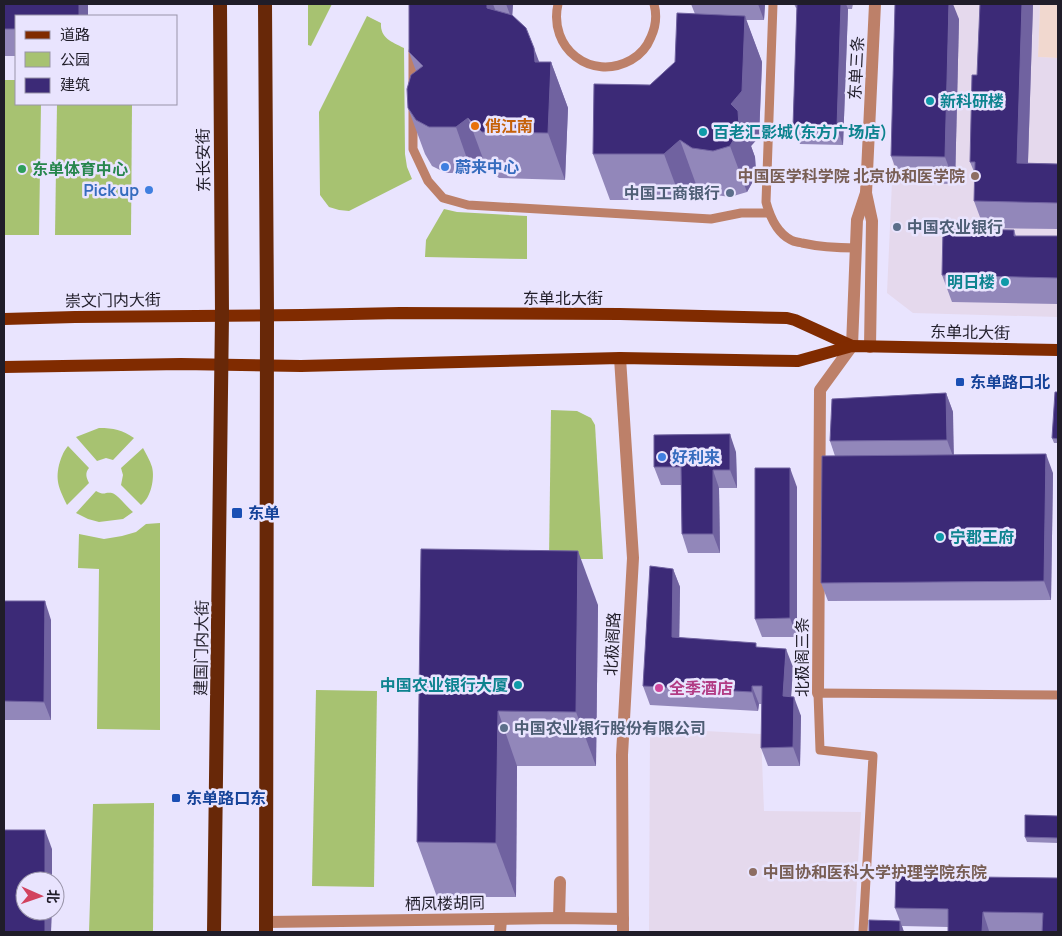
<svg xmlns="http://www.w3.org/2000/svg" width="1062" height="936" viewBox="0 0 1062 936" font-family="Manrope,'Noto Sans SC',sans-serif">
  <rect width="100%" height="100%" fill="#e9e4fe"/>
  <g fill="#e5d9ed">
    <polygon points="900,4 1040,4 1038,57 1058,58 1058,317 913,313 887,293"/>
    <polygon points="650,728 761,734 764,811 861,812 854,932 649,932"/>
  </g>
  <polygon fill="#f1d8cf" points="1040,4 1058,4 1058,58 1038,57"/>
  <g fill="#a7c271">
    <polygon points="308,4 332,4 311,46 308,45"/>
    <path d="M367,16L381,23C380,38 392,42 404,48L405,154L407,167L412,179L349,211L339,210L329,207L320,195L319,112Z"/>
    <polygon points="4,80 16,80 16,104 41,104 39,235 4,235"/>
    <polygon points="57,104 132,104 131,235 55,235"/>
    <polygon points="444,209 457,212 527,216 527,259 425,257 426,240"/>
    <polygon points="551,410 577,411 591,418 595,425 603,559 549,559"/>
    <path d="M99,428C114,428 122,430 134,438L113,460L106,458L97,461L76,437Z"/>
    <path d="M68,446L89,468C85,473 86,477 89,483L67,505C60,490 55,482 59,465C61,458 63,452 68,446Z"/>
    <path d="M143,448C146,454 150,460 152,467C155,478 151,498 141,505L121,485L123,475L121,468Z"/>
    <path d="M96,491C105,496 104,492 112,493C117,494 128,508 133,512L123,519L99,522L88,519L76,513Z"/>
    <polygon points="160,523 160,730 97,729 99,569 78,568 79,534 104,539 122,536 136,532 146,524"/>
    <polygon points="316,690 377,691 374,887 312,886"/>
    <polygon points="154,803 153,932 89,932 93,804"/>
  </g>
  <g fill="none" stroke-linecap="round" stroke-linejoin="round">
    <g stroke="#bd8069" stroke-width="9">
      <path d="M558,4C548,48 591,82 631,60C640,55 647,47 651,37C656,26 657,15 654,4"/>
      <path d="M773,4L766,202C770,217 777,233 791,240C794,242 798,242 802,243C820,247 838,248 856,248"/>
      <polyline points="413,51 413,83"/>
      <polyline points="413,111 413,149 428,181 443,198 468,205 711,219 741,213 769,213"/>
      <polyline points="863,932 873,756 820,750 818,693 1058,695"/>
    </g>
    <g stroke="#bd8069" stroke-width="12">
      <polyline points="620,358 633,558 622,755 623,932"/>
      <polyline points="818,693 820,390 852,346"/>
      <polyline points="559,918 560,882"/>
      <polyline points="266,922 559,918 623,919"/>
      <polyline points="500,932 501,919"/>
    </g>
    <g stroke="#bd8069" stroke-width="12">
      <polyline points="852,346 857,220 866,193"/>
      <polyline points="870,347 872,221 866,193 875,4"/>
    </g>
    <g stroke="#802b00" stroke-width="12">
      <polyline points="4,319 75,317 302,315 400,313 620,314 787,318 795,320 852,346"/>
      <polyline points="4,367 181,364 301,366 620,358 798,361 852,346 1058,350"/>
    </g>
    <g stroke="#682808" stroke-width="14">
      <polyline points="265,4 267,315 266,932"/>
      <polyline points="214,932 222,315 220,4"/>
    </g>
  </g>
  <g fill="#9287ba">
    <polygon points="4,4 88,4 88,16 16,16 16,56 4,56"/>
    <polygon points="409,4 513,4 512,15 539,62 551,62 568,108 565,180 499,178 485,164 472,173 446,173 432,166 425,154 408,108 416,71 409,52"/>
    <polygon points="691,4 765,4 764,20 746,20 762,62 759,137 751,146 755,157 756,172 752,183 747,192 730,197 709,194 697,187 681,200 610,200 593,154 650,85 675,62 695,14"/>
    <polygon points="794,4 853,4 852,9 848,9 843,145 800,144 793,126 797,8 796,8"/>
    <polygon points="980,4 1033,4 1028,163 1058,164 1058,229 984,228 974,201 975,174 970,162 977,75"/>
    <polygon points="959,19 955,184 901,183 891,156"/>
    <polygon points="1014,230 1016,236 1058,236 1058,304 952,302 942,275"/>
    <polygon points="1058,392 1058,443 1054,443 1052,438"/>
    <polygon points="946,393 953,412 953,455 1053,473 1051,600 828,601 821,583 835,456 830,441"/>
    <polygon points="736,452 737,488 719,488 720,553 688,553 682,534 681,485 661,485 654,467"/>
    <polygon points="797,487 797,637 762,637 755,619"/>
    <polygon points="421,549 598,605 596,766 517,766 516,897 437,897 417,842"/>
    <polygon points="673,569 680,587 679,638 757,647 793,667 791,697 801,716 800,766 768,766 761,748 762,704 759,704 758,711 650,705 643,686"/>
    <polygon points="4,601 51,620 51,720 4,720"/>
    <polygon points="1058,816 1058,843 1027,842 1025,837"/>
    <polygon points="1058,878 1042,931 989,931 989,932 948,932 948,927 902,926 904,932 869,932 900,921 895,908"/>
  </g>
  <g fill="#7062a0">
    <rect x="79" y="4" width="9" height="12"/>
    <polygon points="487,4 493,4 506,38 487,8"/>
    <polygon points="506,4 513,4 512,20"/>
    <polygon points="758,4 765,4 764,20"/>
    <polygon points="841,4 846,4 848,9 843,145 837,127"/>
    <polygon points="949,4 953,4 959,19 955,184 945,157"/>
    <polygon points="1022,4 1033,4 1027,190 1017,163"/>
    <polygon points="745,16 762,62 759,137 751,146 755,157 756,172 752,183 747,192 730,146 731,104"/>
    <polygon points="534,48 550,91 551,62 568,108 565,180 548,133 535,62"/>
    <polygon points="468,118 485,164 472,173 456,127"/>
    <polygon points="680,140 697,187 681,200 664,154"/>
    <polygon points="946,393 953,412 954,459 947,440"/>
    <polygon points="730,434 736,452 737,488 730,470"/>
    <polygon points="1046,454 1053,473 1051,600 1044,581"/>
    <polygon points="790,468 797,487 797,637 790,618"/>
    <polygon points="713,470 719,488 720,553 713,534"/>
    <polygon points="578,551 598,605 596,766 576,712"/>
    <polygon points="673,569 680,587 679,656 672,637"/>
    <polygon points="45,601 51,620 51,720 44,702"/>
    <polygon points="786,649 793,667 790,714 783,696"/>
    <polygon points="752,686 759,704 758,711 752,692"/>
    <polygon points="794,697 801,716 800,766 793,747"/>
    <polygon points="498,711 517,766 516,897 496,843"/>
    <polygon points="45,830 52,849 52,881 45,881"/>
    <polygon points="45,911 52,911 51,932 45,932"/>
    <polygon points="983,912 989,931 989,932 982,932"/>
    <polygon points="900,921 904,932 900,932"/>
  </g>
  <g fill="#3c2a77" stroke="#7062a0">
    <polygon points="4,4 79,4 79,16 16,16 16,29 4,29"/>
    <polygon points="409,4 487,4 487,8 512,15 526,28 534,48 535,62 551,62 548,133 482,132 468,118 456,127 429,127 416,120 408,108 407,89 411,75 423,66 409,52"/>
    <polygon points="797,4 841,4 837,127 793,126"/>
    <polygon points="895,4 949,4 945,157 891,156"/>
    <polygon points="980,4 1022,4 1017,163 1058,164 1058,203 974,201 975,162 970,162 972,75 977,75"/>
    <polygon points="677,13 745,16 742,91 731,104 738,111 739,126 735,137 730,146 713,151 692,148 680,140 664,154 593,154 594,84 650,85 675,62"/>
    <polygon points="943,229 1014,230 1014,236 1058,236 1058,278 942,275"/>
    <polygon points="1055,392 1058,392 1058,439 1052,438"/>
    <polygon points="946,393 947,440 830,441 832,399"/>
    <polygon points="730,434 730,470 713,470 713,534 682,534 681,467 654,467 654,435"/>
    <polygon points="1046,454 1044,581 821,583 822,456"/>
    <polygon points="755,468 790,468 790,618 755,619"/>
    <polygon points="421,549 578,551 576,712 498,711 496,843 417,842"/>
    <polygon points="650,566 673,569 672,637 756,643 756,647 786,649 783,696 794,697 793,747 761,748 762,686 752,686 752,692 643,686"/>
    <polygon points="4,601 45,601 44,702 4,701"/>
    <polygon points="1025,815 1058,816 1058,838 1025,837"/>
    <polygon points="4,830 45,830 45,881 25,881 25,911 45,911 45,932 4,932"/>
    <polygon points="896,876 1058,878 1058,932 1042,932 1043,913 983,912 982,932 948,932 948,909 895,908"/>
    <polygon points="869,920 900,921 900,932 869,932"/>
  </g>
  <g fill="#0f9aa8" stroke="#e9e4fe" stroke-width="2">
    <circle cx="930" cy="101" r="5"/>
    <circle cx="703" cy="132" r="5"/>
    <circle cx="1005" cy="282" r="5"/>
    <circle cx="940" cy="537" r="5"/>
    <circle cx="518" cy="685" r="5"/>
  </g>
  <circle fill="#e8710a" stroke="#e9e4fe" stroke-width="2" cx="475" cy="126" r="5"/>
  <g fill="#3f7fe0" stroke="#e9e4fe" stroke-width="2">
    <circle cx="445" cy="167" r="5"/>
    <circle cx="149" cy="190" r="5"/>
    <circle cx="662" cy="457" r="5"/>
  </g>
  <circle fill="#2e9e5b" stroke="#e9e4fe" stroke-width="2" cx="22" cy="169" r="5"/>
  <g fill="#8d6e63" stroke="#e9e4fe" stroke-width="2">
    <circle cx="975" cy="176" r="5"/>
    <circle cx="753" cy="872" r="5"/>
  </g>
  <g fill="#5c6f8a" stroke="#e9e4fe" stroke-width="2">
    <circle cx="730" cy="193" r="5"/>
    <circle cx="897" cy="227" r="5"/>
    <circle cx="504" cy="728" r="5"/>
  </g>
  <g fill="#1a4fb4" stroke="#e9e4fe" stroke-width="2">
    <rect x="955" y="377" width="10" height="10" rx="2.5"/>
    <rect x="231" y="507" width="12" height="12" rx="2.5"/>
    <rect x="171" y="793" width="10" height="10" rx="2.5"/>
  </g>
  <circle fill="#d1479c" stroke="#e9e4fe" stroke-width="2" cx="659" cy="688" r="5"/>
  <g text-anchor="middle" stroke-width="5" stroke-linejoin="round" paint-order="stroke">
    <g font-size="16" fill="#201d29" stroke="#e9e4fe">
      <text transform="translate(856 68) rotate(-87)" y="6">东单三条</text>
      <text transform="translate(203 160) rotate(-91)" y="6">东长安街</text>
      <text x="563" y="304">东单北大街</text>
      <text transform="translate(113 300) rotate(-1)" y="6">崇文门内大街</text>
      <text transform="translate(970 332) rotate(1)" y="6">东单北大街</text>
      <text transform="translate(612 644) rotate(-87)" y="6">北极阁路</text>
      <text transform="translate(201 648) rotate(-89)" y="6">建国门内大街</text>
      <text transform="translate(802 657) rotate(-90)" y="6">北极阁三条</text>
      <text transform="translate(445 903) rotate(-1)" y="6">栖凤楼胡同</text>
    </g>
    <g font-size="16" font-weight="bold" fill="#0d838f" stroke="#e9e4fe" text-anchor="start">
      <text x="940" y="107">新科研楼</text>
      <text x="713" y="138">百老汇影城(东方广场店)</text>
      <text x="995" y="288" text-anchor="end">明日楼</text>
      <text x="950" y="543">宁郡王府</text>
      <text x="508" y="691" text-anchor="end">中国农业银行大厦</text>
    </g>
    <g font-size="16" font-weight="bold" fill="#c56008" stroke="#e9e4fe" text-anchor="start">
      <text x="485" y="132">俏江南</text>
    </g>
    <g font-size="16" font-weight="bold" fill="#366cbe" stroke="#e9e4fe" text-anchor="start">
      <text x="455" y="173">蔚来中心</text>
      <text x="139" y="196" text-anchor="end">Pick up</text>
      <text x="672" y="463">好利来</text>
    </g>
    <g font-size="16" font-weight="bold" fill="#27864d" stroke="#e9e4fe" text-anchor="start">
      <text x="32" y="175">东单体育中心</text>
    </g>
    <g font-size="16" font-weight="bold" fill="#785e54" stroke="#e9e4fe" text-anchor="end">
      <text x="965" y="182">中国医学科学院 北京协和医学院</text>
      <text x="763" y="878" text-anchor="start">中国协和医科大学护理学院东院</text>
    </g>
    <g font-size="16" font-weight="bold" fill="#4e5e75" stroke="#e9e4fe" text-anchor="start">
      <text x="720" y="199" text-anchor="end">中国工商银行</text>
      <text x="907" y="233">中国农业银行</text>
      <text x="514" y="734">中国农业银行股份有限公司</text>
    </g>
    <g font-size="16" font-weight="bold" fill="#164399" stroke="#e9e4fe" text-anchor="start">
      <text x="970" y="388">东单路口北</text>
      <text x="248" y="519">东单</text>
      <text x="186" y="804">东单路口东</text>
    </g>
    <g font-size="16" font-weight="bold" fill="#b23c85" stroke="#e9e4fe" text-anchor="start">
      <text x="669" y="694">全季酒店</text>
    </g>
  </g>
  <rect width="1062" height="936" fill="none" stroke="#201d29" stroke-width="10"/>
  <rect x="15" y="15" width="162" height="90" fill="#e9e4fe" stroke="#9994a9"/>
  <rect x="25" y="31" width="25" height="8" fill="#802b00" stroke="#9994a9"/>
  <text x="60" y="40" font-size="15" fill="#201d29">道路</text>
  <rect x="25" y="52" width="25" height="15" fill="#a7c271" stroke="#9994a9"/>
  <text x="60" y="65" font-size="15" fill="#201d29">公园</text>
  <rect x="25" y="78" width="25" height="15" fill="#3c2a77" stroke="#9994a9"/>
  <text x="60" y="90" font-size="15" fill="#201d29">建筑</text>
  <g transform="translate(40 896) rotate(92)"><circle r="24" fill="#e9e4fe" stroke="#9994a9"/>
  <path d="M0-4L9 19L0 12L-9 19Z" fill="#d2425f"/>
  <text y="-8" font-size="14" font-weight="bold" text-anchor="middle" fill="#201d29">北</text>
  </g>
</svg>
